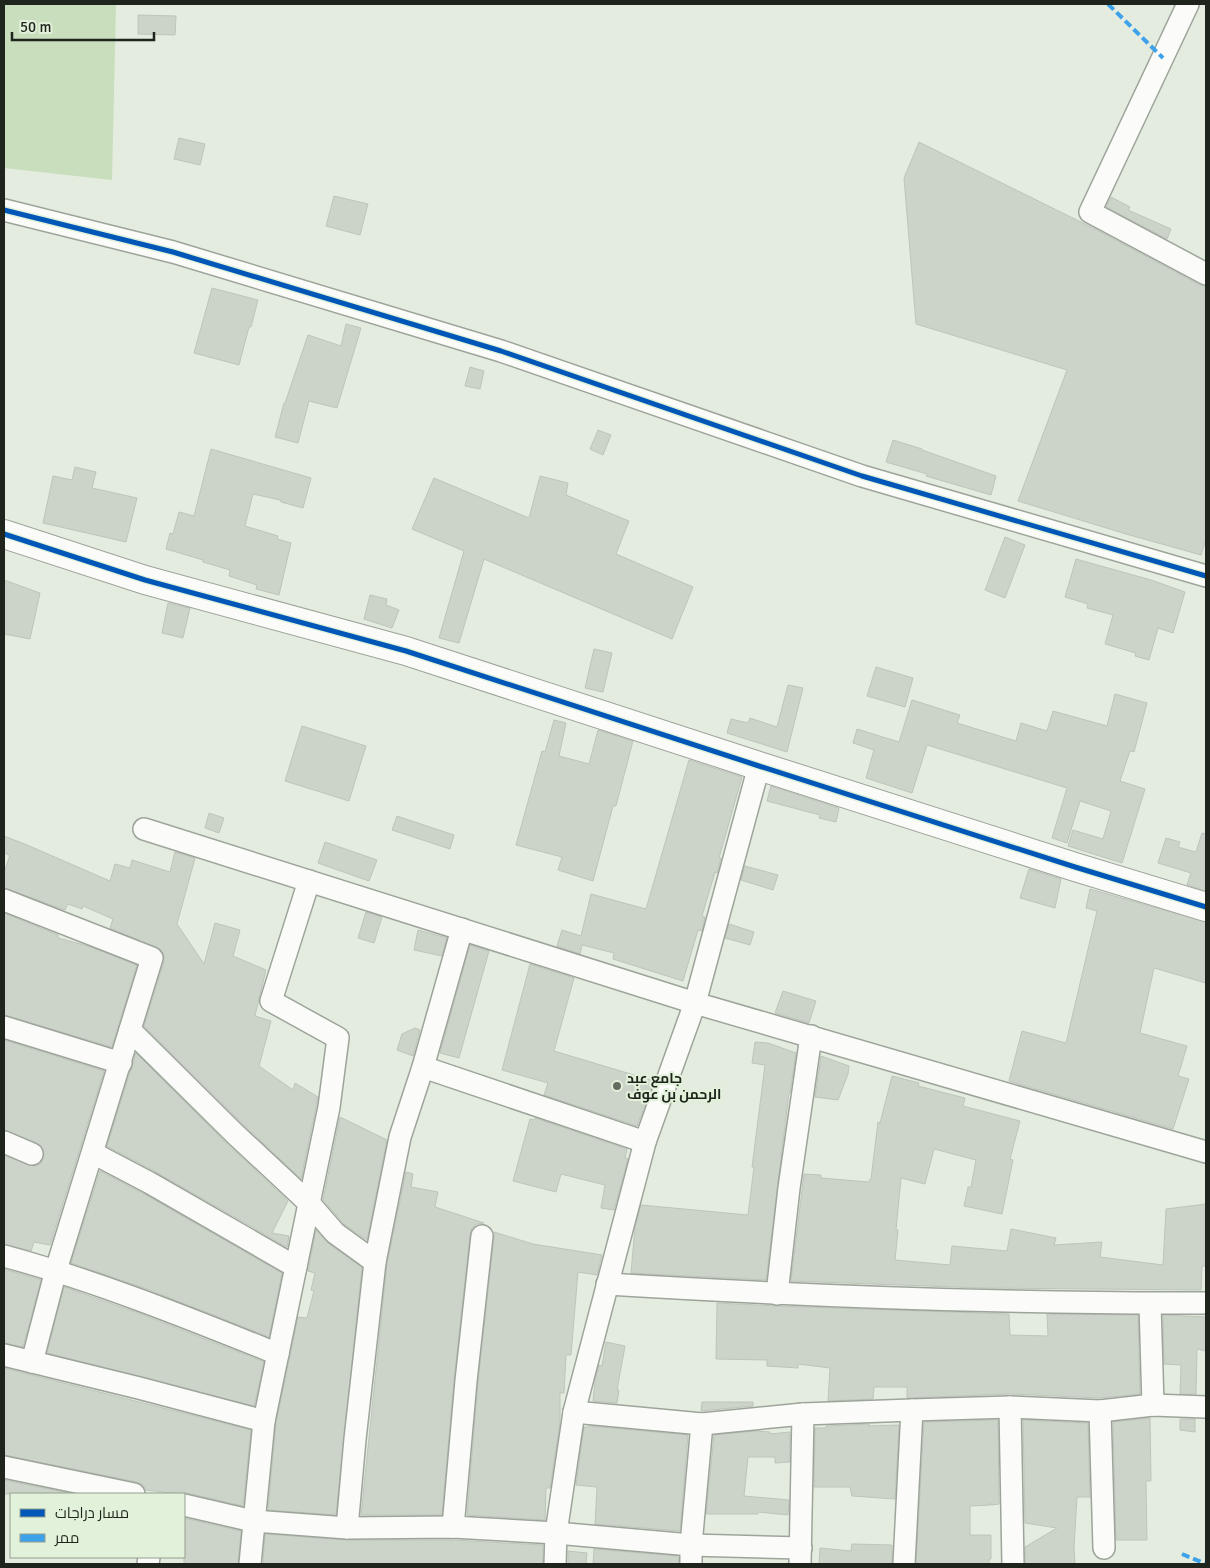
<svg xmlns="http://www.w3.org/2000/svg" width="1210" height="1568" viewBox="0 0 1210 1568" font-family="Signika,Cairo,sans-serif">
  <rect width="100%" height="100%" fill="#e3ecdf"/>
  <polygon fill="#c8debc" points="4,4 116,4 112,180 4,168"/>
  <g fill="#ccd3c9" stroke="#bec4ba">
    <polygon points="138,15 176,16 175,35 138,34"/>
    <polygon points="179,138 205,144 200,165 174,159"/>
    <polygon points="919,142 1093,228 1200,285 1206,286 1206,539 1201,555 1126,534 1018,501 1067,370 916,324 904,178"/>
    <polygon points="334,196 368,204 360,235 326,226"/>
    <polygon points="1111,197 1130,207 1128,210 1171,229 1167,239 1106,207"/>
    <polygon points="212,288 258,300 251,327 249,327 239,365 194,353"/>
    <polygon points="346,324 361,328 337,408 309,401 298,443 275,437 284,403 285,403 308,335 341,346"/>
    <polygon points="470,367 484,371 480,389 465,386"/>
    <polygon points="598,430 611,435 603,455 590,449"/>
    <polygon points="893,440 922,449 922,450 996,476 991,495 926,476 927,474 886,462"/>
    <polygon points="211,449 311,478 303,508 281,502 280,500 253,494 245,526 278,536 277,539 291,543 279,595 256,589 257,585 229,576 230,570 203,562 203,560 166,549 170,533 173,534 179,512 194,516"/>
    <polygon points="75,467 96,472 92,488 137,498 126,542 43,523 53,476 72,480"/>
    <polygon points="540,476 568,483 566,495 629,521 616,554 693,587 672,639 484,559 459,643 439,638 464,551 412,529 434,478 529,518"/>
    <polygon points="1005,537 1025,545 1005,598 985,590"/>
    <polygon points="1076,559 1151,580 1185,592 1173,633 1158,628 1149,660 1135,656 1136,653 1105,644 1113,615 1087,608 1088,604 1065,597"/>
    <polygon points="4,580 40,593 30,639 4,634"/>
    <polygon points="370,595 387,599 386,605 399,610 392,628 364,619"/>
    <polygon points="168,603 190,608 183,638 162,633"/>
    <polygon points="594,649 612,653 603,692 585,688"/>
    <polygon points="876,667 913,678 905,707 867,696"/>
    <polygon points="788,685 803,688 787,752 727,733 731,719 748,723 750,718 777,727"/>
    <polygon points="1115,694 1147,703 1134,752 1130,751 1120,781 1145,789 1122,863 1068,846 1073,830 1103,839 1111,811 1080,801 1067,843 1052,838 1067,788 927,745 912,793 866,778 874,750 853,743 857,729 899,742 912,700 960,715 957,723 1016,741 1021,723 1047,731 1053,711 1107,726"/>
    <polygon points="554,720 566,723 559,756 589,764 598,730 633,741 616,806 613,806 593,881 558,870 562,857 516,845 542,751 545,752"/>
    <polygon points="302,726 366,746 349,801 285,781"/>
    <polygon points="689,760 742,777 719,858 721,858 717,873 715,872 702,916 705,917 702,931 698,930 683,981 613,959 614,953 582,945 580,954 557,946 562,930 581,936 591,894 646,909"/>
    <polygon points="771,786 839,808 836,822 819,818 820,815 767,801"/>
    <polygon points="209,813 224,818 219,833 205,828"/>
    <polygon points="397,816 454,835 450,849 392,830"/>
    <polygon points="1202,833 1206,834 1206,891 1187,885 1191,873 1158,863 1166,838 1180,842 1178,847 1196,852"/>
    <polygon points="4,836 27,845 110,881 115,864 130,868 132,860 170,872 175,852 195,858 177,924 204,964 215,923 240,930 233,956 266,970 255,1016 271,1021 259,1066 293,1090 295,1083 318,1097 301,1179 244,1125 144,1026 164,962 164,955 161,950 110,928 113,919 83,906 82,909 68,904 65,910 4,888 4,873 10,855 4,853"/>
    <polygon points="325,842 377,860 369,881 318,863"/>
    <polygon points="745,866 778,875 773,890 741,880"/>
    <polygon points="1029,869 1061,879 1055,908 1020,898"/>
    <polygon points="1090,889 1206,922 1206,983 1154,968 1140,1033 1187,1046 1178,1076 1189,1079 1173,1129 1009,1081 1022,1031 1066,1043 1097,911 1086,908"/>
    <polygon points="366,912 382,917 374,943 358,938"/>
    <polygon points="4,913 58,935 58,938 88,946 137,965 112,1047 4,1015"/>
    <polygon points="729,924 754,932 750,945 725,938"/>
    <polygon points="418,930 447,938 442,956 414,950"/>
    <polygon points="470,945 489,951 459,1058 440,1053"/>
    <polygon points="530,964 574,978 554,1051 654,1081 637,1126 544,1095 548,1083 502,1070"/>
    <polygon points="783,991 816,1001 809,1023 775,1013"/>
    <polygon points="415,1028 420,1030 413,1056 397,1050 402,1034"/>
    <polygon points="4,1040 104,1071 50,1245 34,1242 31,1251 4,1244 4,1155 33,1166 40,1164 44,1158 44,1153 42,1147 37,1143 4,1130"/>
    <polygon points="755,1042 768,1043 796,1053 790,1093 789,1093 766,1280 631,1273 635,1227 641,1205 748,1215 754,1167 752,1167 765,1065 752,1063"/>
    <polygon points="136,1053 226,1143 288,1201 272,1233 289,1236 287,1247 156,1172 107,1146"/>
    <polygon points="821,1056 849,1066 848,1074 838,1100 815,1097"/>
    <polygon points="892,1076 919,1083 918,1086 965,1098 963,1106 1020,1121 1010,1159 1013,1160 1002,1214 964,1206 968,1187 971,1187 976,1160 934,1149 925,1184 901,1178 896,1230 898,1230 895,1260 950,1265 952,1246 1007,1251 1011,1229 1056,1238 1054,1245 1102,1242 1100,1257 1163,1265 1166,1209 1206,1204 1206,1266 1202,1266 1201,1290 981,1288 791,1281 804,1174 821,1175 821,1178 869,1182 870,1179 871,1179 878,1122 880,1123"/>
    <polygon points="340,1117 387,1140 367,1240 344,1224 323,1200"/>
    <polygon points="535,1118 627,1149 625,1158 628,1159 614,1210 601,1208 605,1185 561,1174 556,1192 513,1181 530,1119 534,1120"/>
    <polygon points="100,1171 144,1194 282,1273 269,1337 147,1289 71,1263"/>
    <polygon points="406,1172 413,1174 411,1187 438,1192 435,1207 484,1223 477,1224 472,1228 470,1235 454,1380 442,1515 361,1515 387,1264"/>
    <polygon points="316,1230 328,1243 362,1268 336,1515 268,1510 276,1423 298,1317 307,1318 314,1291 311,1290 315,1273 308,1271"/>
    <polygon points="494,1232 533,1244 602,1255 597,1275 578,1272 571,1355 566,1355 564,1393 560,1393 560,1423 550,1488 546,1488 545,1520 467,1515 478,1382 494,1237"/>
    <polygon points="4,1269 41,1280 23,1347 4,1343"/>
    <polygon points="64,1287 138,1313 264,1362 254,1406 47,1353"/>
    <polygon points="717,1303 776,1306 1009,1314 1010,1335 1048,1336 1047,1314 1138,1315 1140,1394 1100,1398 1010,1394 907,1398 907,1387 874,1387 873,1399 828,1401 830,1368 798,1364 798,1368 767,1366 767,1360 716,1359"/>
    <polygon points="1163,1315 1206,1317 1206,1351 1197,1349 1196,1394 1180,1394 1181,1365 1164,1364"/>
    <polygon points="606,1342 625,1346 617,1390 619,1390 617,1403 593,1401 595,1381 599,1365 602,1366"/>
    <polygon points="4,1368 251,1430 243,1506 187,1493 179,1494 146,1490 143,1485 137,1482 4,1455"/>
    <polygon points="702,1402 753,1402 753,1406 701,1411"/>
    <polygon points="1150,1418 1151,1481 1146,1481 1147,1540 1116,1540 1113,1422"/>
    <polygon points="1180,1419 1195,1419 1195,1432 1180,1430"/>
    <polygon points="998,1420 999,1504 991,1505 990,1503 990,1505 970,1506 970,1535 991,1535 991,1559 989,1559 989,1564 916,1564 924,1422"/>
    <polygon points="1023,1420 1088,1423 1090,1497 1077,1497 1074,1547 1075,1564 1025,1564 1025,1547 1057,1528 1025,1523"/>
    <polygon points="869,1424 869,1426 899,1425 895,1499 852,1496 850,1487 814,1487 815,1428 826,1428 826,1426"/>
    <polygon points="589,1426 688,1435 680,1531 595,1524 597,1487 576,1485 584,1427 589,1427"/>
    <polygon points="755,1431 770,1432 770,1434 790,1432 790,1462 775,1463 775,1457 748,1457 744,1496 789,1500 788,1515 758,1512 758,1514 706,1514 714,1435"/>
    <polygon points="4,1480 74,1494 4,1494"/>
    <polygon points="184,1518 241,1531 238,1564 184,1564"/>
    <polygon points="265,1534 346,1540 453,1540 543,1545 543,1564 263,1564"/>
    <polygon points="852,1544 892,1545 892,1564 819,1564 820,1548 851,1551"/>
    <polygon points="594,1549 678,1556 679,1564 593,1564"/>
    <polygon points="568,1551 587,1553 586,1564 568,1564"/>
  </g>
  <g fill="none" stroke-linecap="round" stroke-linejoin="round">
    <defs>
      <g id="street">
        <polyline points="1188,4 1090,212 1206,274"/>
        <polyline points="4,210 173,252 501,351 862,476 1206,576"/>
        <polyline points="144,829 695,1003 1206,1152"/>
        <polyline points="4,900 152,958 56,1270 32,1362"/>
        <polyline points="4,1027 121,1063"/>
        <polyline points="130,1030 235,1134 309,1203 335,1233 375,1262"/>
        <polyline points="423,1067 645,1142"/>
        <polyline points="4,1142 32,1154"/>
        <polyline points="93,1153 150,1183 296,1267"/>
        <path d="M4,1256C97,1281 188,1318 278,1354"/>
        <path d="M607,1284C806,1296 1006,1304 1206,1303"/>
        <polyline points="777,1294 789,1188 811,1036"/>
        <polyline points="1150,1304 1153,1405"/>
        <polyline points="4,1355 139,1388 264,1421"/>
        <polyline points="1010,1407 1013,1564"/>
        <polyline points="1100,1411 1104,1548"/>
        <polyline points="574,1412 702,1424 803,1414 912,1410 1010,1407 1100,1411 1153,1405 1206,1407"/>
        <polyline points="4,1467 134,1494"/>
        <polyline points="184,1505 253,1521 347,1528 453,1527 556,1533 691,1545 801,1548"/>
        <polyline points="453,1527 466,1381 482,1236"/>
        <polyline points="347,1528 355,1439 375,1262 400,1137 423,1067 462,929"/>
        <polyline points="148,1564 149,1557"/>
        <polyline points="250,1564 264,1421 329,1107 338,1038 271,1001 309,881"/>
        <polyline points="555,1564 556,1533 574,1412 645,1142 695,1003 759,766"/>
        <polyline points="691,1564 691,1545 702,1424"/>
        <polyline points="800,1564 803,1414"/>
        <polyline points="904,1564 912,1410"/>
      </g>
      <polyline id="secondary" points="4,534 145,580 406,651 759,766 1075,867 1206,907"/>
    </defs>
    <use href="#street" stroke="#9da49a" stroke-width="24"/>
    <use href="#secondary" stroke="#9da49a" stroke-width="30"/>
    <use href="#street" stroke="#fbfcfa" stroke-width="21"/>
    <use href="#secondary" stroke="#fbfcfa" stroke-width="28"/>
    <g stroke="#3da2ea" stroke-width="4" stroke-dasharray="8 4" stroke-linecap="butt">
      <polyline points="1108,4 1163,58"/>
      <polyline points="1182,1554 1206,1564"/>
    </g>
    <defs>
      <g id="cycleway">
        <polyline points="4,210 173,252 501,351 862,476 1206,576"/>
        <polyline points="4,534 145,580 406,651 759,766 1075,867 1206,907"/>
      </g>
    </defs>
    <use href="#cycleway" stroke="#e2f1da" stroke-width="8"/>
    <use href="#cycleway" stroke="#0057b8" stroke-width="5"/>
  </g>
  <circle fill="#646b60" stroke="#e2f1da" stroke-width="2" cx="617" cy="1086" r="5"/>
  <g text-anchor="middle" stroke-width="4" stroke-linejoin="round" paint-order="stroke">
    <g font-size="14" font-weight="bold" fill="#1f251c" stroke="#e2f1da" text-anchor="start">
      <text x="627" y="1083">جامع عبد<tspan x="627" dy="16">الرحمن بن عوف</tspan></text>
    </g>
  </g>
  <rect width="1210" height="1568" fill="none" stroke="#1f251c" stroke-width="10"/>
  <rect x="10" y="1493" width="175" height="65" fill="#e2f1da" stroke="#949f8e"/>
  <rect x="20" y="1509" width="25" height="8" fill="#0057b8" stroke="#949f8e"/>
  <text x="55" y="1518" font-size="15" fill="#1f251c">مسار دراجات</text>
  <rect x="20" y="1534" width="25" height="8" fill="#3da2ea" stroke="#949f8e"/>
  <text x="55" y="1543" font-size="15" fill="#1f251c">ممر</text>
  <path d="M12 32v8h142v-8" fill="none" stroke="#1f251c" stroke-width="2.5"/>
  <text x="20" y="32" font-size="15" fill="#1f251c" stroke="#e2f1da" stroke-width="4" paint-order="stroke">50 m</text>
</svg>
